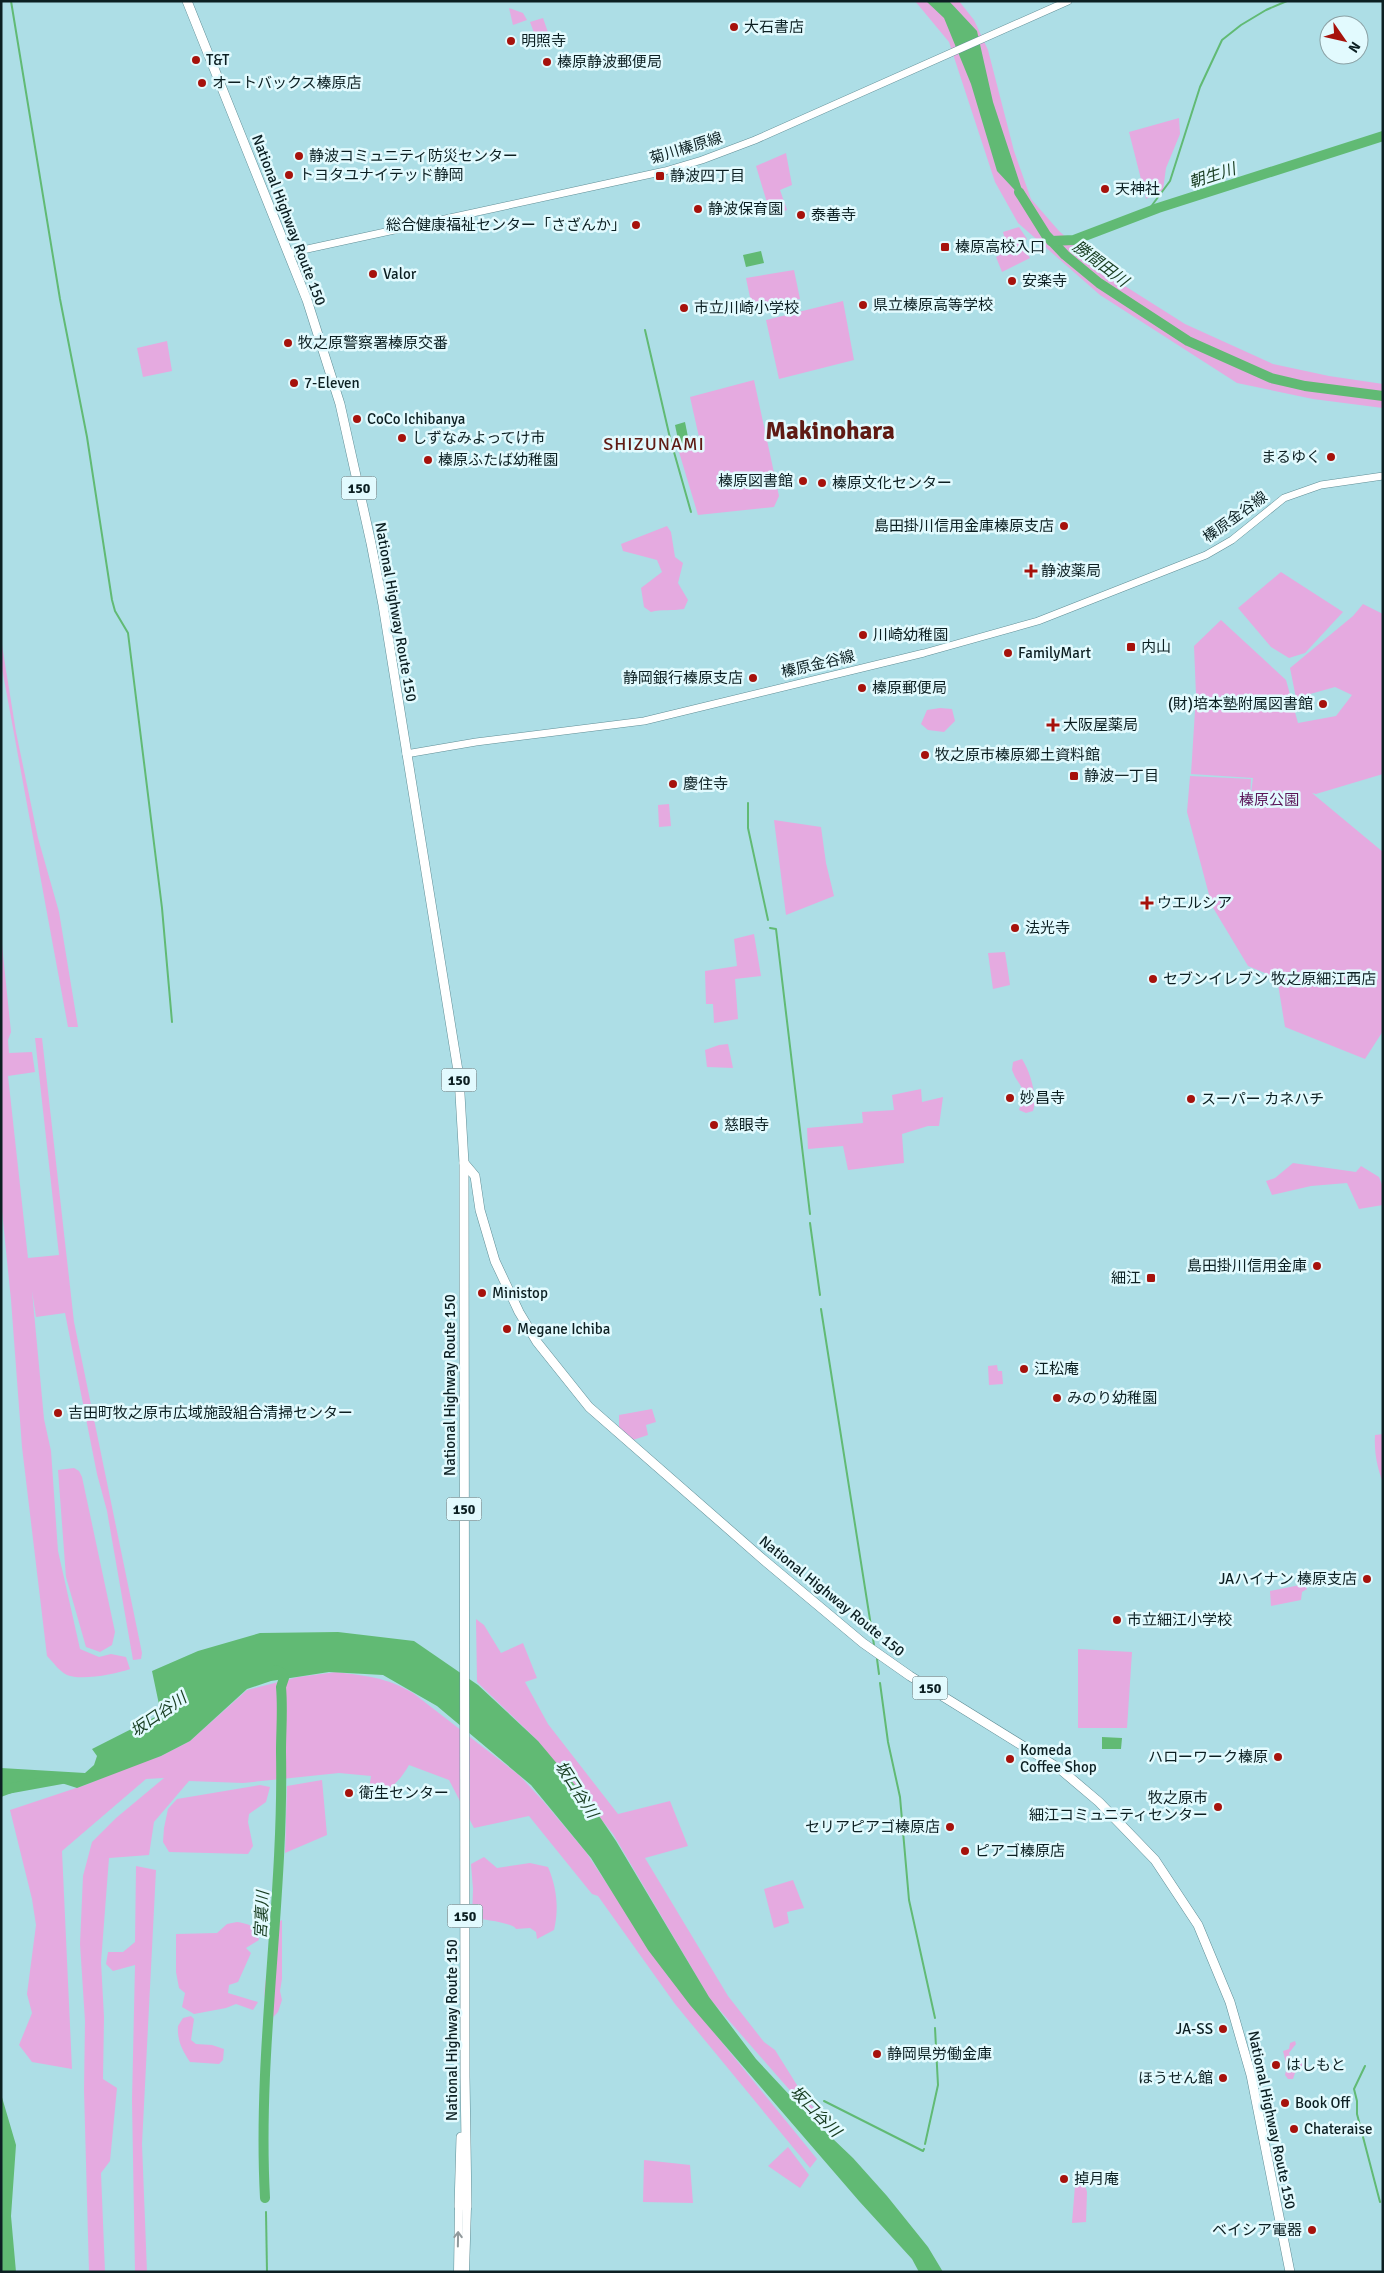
<svg xmlns="http://www.w3.org/2000/svg" width="1384" height="2273" viewBox="0 0 1384 2273" font-family="Signika,'Noto Sans JP',sans-serif">
  <rect width="100%" height="100%" fill="#addee6"/>
  <g fill="#e5aae0">
    <polygon points="915,1 959,1 974,20 988,50 1014,151 1031,199 1059,231 1117,281 1185,324 1273,364 1329,376 1383,384 1383,408 1313,399 1237,383 1100,295 1018,223 995,182 949,42"/>
    <polygon points="509,8 523,13 527,20 513,25"/>
    <polygon points="543,18 552,44 540,49 530,22"/>
    <polygon points="1179,118 1180,134 1166,168 1163,190 1146,199 1129,132"/>
    <polygon points="786,153 792,185 780,190 787,210 771,216 756,166"/>
    <polygon points="1019,227 1027,239 1022,243 1030,258 1002,272 996,257 1008,250 1003,232"/>
    <polygon points="794,270 800,299 752,307 746,278"/>
    <polygon points="843,301 854,360 779,379 766,320"/>
    <polygon points="167,341 172,371 143,377 137,348"/>
    <polygon points="754,380 779,496 774,507 698,515 679,452 701,446 690,397"/>
    <path d="M667,526L671,532L675,557L683,563L678,583L688,600L684,609C672,611 662,609 651,612L644,607L641,588L662,572L657,560L623,551L621,544Z"/>
    <polygon points="1281,572 1343,612 1305,653 1289,658 1271,647 1238,608"/>
    <polygon points="1363,604 1383,614 1383,774 1316,794 1312,793 1383,852 1383,1031 1365,1059 1285,1027 1277,978 1248,966 1212,906 1187,812 1190,776 1251,779 1250,801 1253,778 1191,774 1196,695 1194,646 1221,620 1286,680 1298,723 1336,716 1352,695 1335,687 1296,698 1290,668 1353,616"/>
    <polygon points="1,639 16,732 38,838 59,912 78,1027 68,1027 1,663"/>
    <polygon points="940,708 952,709 955,721 944,732 928,730 921,724 927,710"/>
    <polygon points="669,804 671,826 659,827 658,805"/>
    <polygon points="774,820 821,827 826,863 834,896 786,915"/>
    <polygon points="754,934 761,976 735,979 738,1019 714,1023 713,1004 706,1004 705,971 737,966 734,939"/>
    <path d="M1,935L11,1032L8,1040L9,1053L32,1052L35,1072L8,1076L28,1258L59,1255L35,1038H42L74,1322L142,1653L141,1659L133,1660L107,1511L97,1474L65,1313L36,1317L32,1291L44,1419L51,1451L58,1551L80,1649L99,1657L111,1654L126,1657L130,1669C116,1674 81,1681 67,1675C60,1672 53,1662 47,1656L22,1447L11,1300L1,1201Z"/>
    <polygon points="1005,952 1010,985 993,989 988,953"/>
    <polygon points="728,1044 733,1068 707,1067 705,1050 719,1045"/>
    <path d="M1022,1059C1030,1071 1038,1097 1033,1111L1026,1113L1019,1110L1024,1091L1015,1077L1012,1070L1013,1062Z"/>
    <polygon points="921,1089 922,1102 943,1097 939,1126 928,1126 902,1134 904,1163 848,1170 843,1146 808,1149 807,1128 863,1123 862,1112 894,1110 892,1095"/>
    <polygon points="1293,1163 1356,1172 1361,1166 1379,1177 1383,1187 1383,1205 1359,1209 1347,1183 1311,1186 1272,1195 1266,1181 1275,1178"/>
    <polygon points="997,1365 998,1371 1002,1371 1003,1384 989,1385 988,1366"/>
    <polygon points="652,1409 656,1422 646,1425 648,1435 633,1440 619,1429 619,1415"/>
    <path d="M1383,1434V1483C1377,1467 1374,1452 1375,1435Z"/>
    <polygon points="74,1468 79,1471 82,1477 115,1632 112,1645 100,1652 86,1647 66,1577 58,1470"/>
    <polygon points="1305,1584 1307,1589 1302,1592 1301,1600 1271,1606 1270,1591"/>
    <polygon points="476,1619 484,1625 501,1653 523,1643 537,1678 525,1682 548,1724 618,1814 670,1801 688,1846 645,1858 728,1996 764,2042 775,2050 807,2101 835,2128 822,2123 787,2087 710,1999 613,1834 538,1741 477,1682"/>
    <polygon points="1078,1649 1132,1652 1127,1728 1078,1728"/>
    <path d="M336,1672C366,1676 386,1677 413,1693L519,1775L544,1802L586,1852L668,1976L817,2159L810,2168L675,2004L598,1896L592,1894L529,1816L474,1828L449,1780L409,1765C401,1779 393,1788 377,1794L369,1789L371,1776L339,1773L243,1783L189,1781L154,1822L149,1855L109,1858L101,1962L104,2017L103,2079L117,2088L110,2161L101,2173L105,2272H89L84,2090L85,2021L80,1944L83,1876L92,1842L116,1818L164,1778L146,1779L62,1851L72,2069L32,2062L19,2045L32,2013L27,1994L36,1925L32,1899L10,1810L88,1784L133,1765L161,1756L190,1741L247,1690L298,1677Z"/>
    <polygon points="322,1780 327,1835 285,1853 287,1786"/>
    <polygon points="260,1785 270,1787 266,1802 249,1814 248,1822 253,1846 248,1854 169,1852 163,1842 164,1828 168,1809 177,1799"/>
    <path d="M484,1857L497,1868L530,1863L548,1867C557,1888 559,1909 554,1930L537,1939L536,1932L530,1928L516,1929C512,1922 482,1920 472,1917L473,1889L471,1864Z"/>
    <polygon points="136,1866 156,1870 142,2144 147,2272 135,2272 132,2101 135,1965 113,1971 106,1964 108,1952 123,1952 135,1942"/>
    <polygon points="793,1880 804,1908 787,1912 789,1923 774,1928 764,1889"/>
    <path d="M282,1920V1979L280,1991L282,2000L278,2012L273,2017C257,1996 268,1975 272,1953C273,1944 272,1934 271,1925Z"/>
    <path d="M237,1922C250,1924 256,1926 259,1940L246,1948L251,1953L238,1982L229,1985L228,1993L258,2002L253,2010L236,2004L226,2008L194,2014L182,2007L185,1993L179,1988L176,1972V1934L217,1933L227,1924Z"/>
    <path d="M191,2016L194,2019L191,2040L196,2044L212,2045L224,2049L223,2060L219,2064L190,2062C182,2050 177,2040 178,2026L183,2018Z"/>
    <polygon points="1295,2041 1296,2044 1289,2053 1292,2062 1302,2061 1302,2068 1295,2073 1293,2079 1288,2079 1285,2075 1287,2067 1283,2051 1289,2049 1290,2043"/>
    <polygon points="788,2147 809,2175 800,2188 768,2166"/>
    <polygon points="644,2160 690,2165 693,2203 643,2202"/>
    <polygon points="1076,2173 1081,2173 1087,2192 1086,2222 1072,2223"/>
  </g>
  <g fill="#61ba74">
    <polygon points="926,1 949,1 977,31 993,102 1026,202 997,171 971,84 944,18"/>
    <polygon points="761,251 764,263 746,267 743,255"/>
    <polygon points="685,422 689,442 679,444 675,425"/>
    <polygon points="338,1632 414,1641 478,1685 538,1741 591,1804 616,1841 709,1997 756,2059 810,2117 853,2158 887,2196 928,2247 943,2272 919,2272 912,2259 859,2201 690,2005 648,1950 591,1858 531,1785 437,1706 383,1675 329,1672 271,1681 247,1689 190,1741 161,1756 77,1788 49,1779 1,1797 1,1768 85,1773 94,1765 97,1756 92,1749 161,1714 152,1671 198,1651 260,1633"/>
    <polygon points="1102,1737 1122,1738 1121,1749 1102,1749"/>
    <polygon points="1,2094 16,2145 11,2216 16,2272 1,2272"/>
  </g>
  <g fill="none" stroke-linecap="round" stroke-linejoin="round">
    <g stroke="#61ba74" stroke-width="2">
      <polyline points="11,1 60,299 87,437 112,600 115,611 128,633 162,908 172,1022"/>
      <polyline points="1147,212 1170,181 1200,87 1222,40 1241,25 1266,10 1287,1"/>
      <polyline points="645,330 670,438 691,512"/>
      <polyline points="748,803 748,828 768,920"/>
      <polyline points="770,928 776,929 810,1214"/>
      <polyline points="810,1223 820,1295"/>
      <polyline points="821,1309 874,1645"/>
      <polyline points="877,1659 879,1674"/>
      <polyline points="880,1683 888,1742 900,1797 909,1900 935,2018"/>
      <polyline points="1365,2066 1354,2089 1357,2101 1357,2114 1380,2202"/>
      <polyline points="824,2101 923,2151 924,2149"/>
      <polyline points="796,2102 810,2110"/>
      <polyline points="925,2144 938,2085 935,2028"/>
      <polyline points="266,2212 267,2272"/>
    </g>
    <g stroke="#61ba74" stroke-width="10">
      <polyline points="1019,192 1046,235 1065,255 1099,283 1188,341 1271,378 1305,386 1383,396"/>
      <polyline points="1051,241 1074,240 1158,208 1383,136"/>
      <polyline points="1,1790 67,1778"/>
      <path d="M265,2198C257,2049 284,1901 281,1752C281,1730 283,1709 281,1687L284,1678L282,1673L276,1670"/>
    </g>
    <defs>
      <g id="secondary">
        <polyline points="289,253 665,171 702,160 755,140 1068,1"/>
        <polyline points="406,754 476,742 644,721 924,653 1038,621 1206,555 1232,540 1284,498 1321,485 1383,476"/>
      </g>
      <g id="primary">
        <polyline points="458,2272 459,2207"/>
        <polyline points="465,2272 467,2207"/>
      </g>
      <g id="highway">
        <polyline points="187,1 307,300 340,404 371,543 383,605 459,1077 464,1163 465,2077 467,2207"/>
        <polyline points="464,1163 475,1176 480,1210 495,1261 519,1312 537,1342 589,1407 765,1561 863,1643 910,1676 1060,1769 1099,1802 1155,1860 1198,1925 1230,2002 1251,2075 1290,2272"/>
        <polyline points="459,2207 461,2137"/>
      </g>
    </defs>
    <use href="#secondary" stroke="#608e96" stroke-width="8"/>
    <use href="#primary" stroke="#608e96" stroke-width="9"/>
    <use href="#highway" stroke="#608e96" stroke-width="10"/>
    <use href="#secondary" stroke="#fff" stroke-width="7"/>
    <use href="#primary" stroke="#fff" stroke-width="8"/>
    <use href="#highway" stroke="#fff" stroke-width="9"/>
  </g>
  <defs><path id="oneway-shaft" d="M-6 0H5M1.5-3L5.5 0L1.5 3" fill="none" stroke-width="1.6" stroke-linecap="round" stroke-linejoin="round" transform="scale(1.25)"/></defs>
  <use stroke="#929a9c" href="#oneway-shaft" transform="translate(458 2239) rotate(-89)"/>
  <g fill="#a6120c" stroke="#e2fafe" stroke-width="2">
    <circle cx="734" cy="27" r="5"/>
    <circle cx="511" cy="41" r="5"/>
    <circle cx="196" cy="60" r="5"/>
    <circle cx="547" cy="62" r="5"/>
    <circle cx="202" cy="83" r="5"/>
    <circle cx="299" cy="156" r="5"/>
    <circle cx="289" cy="175" r="5"/>
    <rect x="655" y="171" width="10" height="10" rx="2.5"/>
    <circle cx="1105" cy="189" r="5"/>
    <circle cx="698" cy="209" r="5"/>
    <circle cx="801" cy="215" r="5"/>
    <circle cx="636" cy="225" r="5"/>
    <rect x="940" y="242" width="10" height="10" rx="2.5"/>
    <circle cx="373" cy="274" r="5"/>
    <circle cx="1012" cy="281" r="5"/>
    <circle cx="863" cy="305" r="5"/>
    <circle cx="684" cy="308" r="5"/>
    <circle cx="288" cy="343" r="5"/>
    <circle cx="294" cy="383" r="5"/>
    <circle cx="357" cy="419" r="5"/>
    <circle cx="402" cy="438" r="5"/>
    <circle cx="1331" cy="457" r="5"/>
    <circle cx="428" cy="460" r="5"/>
    <circle cx="803" cy="481" r="5"/>
    <circle cx="822" cy="483" r="5"/>
    <circle cx="1064" cy="526" r="5"/>
    <path d="M1028.5 563.5h5v5h5v5h-5v5h-5v-5h-5v-5h5z"/>
    <circle cx="863" cy="635" r="5"/>
    <rect x="1126" y="642" width="10" height="10" rx="2.5"/>
    <circle cx="1008" cy="653" r="5"/>
    <circle cx="753" cy="678" r="5"/>
    <circle cx="862" cy="688" r="5"/>
    <circle cx="1323" cy="704" r="5"/>
    <path d="M1050.5 717.5h5v5h5v5h-5v5h-5v-5h-5v-5h5z"/>
    <circle cx="925" cy="755" r="5"/>
    <rect x="1069" y="771" width="10" height="10" rx="2.5"/>
    <circle cx="673" cy="784" r="5"/>
    <path d="M1144.5 895.5h5v5h5v5h-5v5h-5v-5h-5v-5h5z"/>
    <circle cx="1015" cy="928" r="5"/>
    <circle cx="1153" cy="979" r="5"/>
    <circle cx="1010" cy="1098" r="5"/>
    <circle cx="1191" cy="1099" r="5"/>
    <circle cx="714" cy="1125" r="5"/>
    <circle cx="1317" cy="1266" r="5"/>
    <rect x="1146" y="1273" width="10" height="10" rx="2.5"/>
    <circle cx="482" cy="1293" r="5"/>
    <circle cx="507" cy="1329" r="5"/>
    <circle cx="1024" cy="1369" r="5"/>
    <circle cx="1057" cy="1398" r="5"/>
    <circle cx="58" cy="1413" r="5"/>
    <circle cx="1367" cy="1579" r="5"/>
    <circle cx="1117" cy="1620" r="5"/>
    <circle cx="1278" cy="1757" r="5"/>
    <circle cx="1010" cy="1759" r="5"/>
    <circle cx="349" cy="1793" r="5"/>
    <circle cx="1218" cy="1807" r="5"/>
    <circle cx="950" cy="1827" r="5"/>
    <circle cx="965" cy="1851" r="5"/>
    <circle cx="1223" cy="2029" r="5"/>
    <circle cx="877" cy="2054" r="5"/>
    <circle cx="1276" cy="2065" r="5"/>
    <circle cx="1223" cy="2078" r="5"/>
    <circle cx="1285" cy="2103" r="5"/>
    <circle cx="1294" cy="2129" r="5"/>
    <circle cx="1064" cy="2179" r="5"/>
    <circle cx="1312" cy="2230" r="5"/>
  </g>
  <g text-anchor="middle" stroke-width="5" stroke-linejoin="round" paint-order="stroke">
    <g fill="#e2fafe" stroke="#4c6164" stroke-width="1">
      <rect x="341.5" y="476.5" width="35" height="23" rx="4"/>
      <rect x="441.5" y="1068.5" width="35" height="23" rx="4"/>
      <rect x="446.5" y="1497.5" width="35" height="23" rx="4"/>
      <rect x="912.5" y="1676.5" width="35" height="23" rx="4"/>
      <rect x="447.5" y="1904.5" width="35" height="23" rx="4"/>
    </g>
    <g font-size="14" font-weight="bold" fill="#0c1f22">
      <text x="359" y="493">150</text>
      <text x="459" y="1085">150</text>
      <text x="464" y="1514">150</text>
      <text x="930" y="1693">150</text>
      <text x="465" y="1921">150</text>
    </g>
    <g font-size="15" fill="#0c1f22" stroke="#e2fafe" text-anchor="start">
      <text x="744" y="32">大石書店</text>
      <text x="521" y="46">明照寺</text>
      <text x="206" y="65">T&amp;T</text>
      <text x="557" y="67">榛原静波郵便局</text>
      <text x="212" y="88">オートバックス榛原店</text>
      <text x="309" y="161">静波コミュニティ防災センター</text>
      <text x="299" y="180">トヨタユナイテッド静岡</text>
      <text x="670" y="181">静波四丁目</text>
      <text x="1115" y="194">天神社</text>
      <text x="708" y="214">静波保育園</text>
      <text x="811" y="220">泰善寺</text>
      <text x="626" y="230" text-anchor="end">総合健康福祉センター「さざんか」</text>
      <text x="955" y="252">榛原高校入口</text>
      <text x="383" y="279">Valor</text>
      <text x="1022" y="286">安楽寺</text>
      <text x="873" y="310">県立榛原高等学校</text>
      <text x="694" y="313">市立川崎小学校</text>
      <text x="298" y="348">牧之原警察署榛原交番</text>
      <text x="304" y="388">7-Eleven</text>
      <text x="367" y="424">CoCo Ichibanya</text>
      <text x="412" y="443">しずなみよってけ市</text>
      <text x="1321" y="462" text-anchor="end">まるゆく</text>
      <text x="438" y="465">榛原ふたば幼稚園</text>
      <text x="793" y="486" text-anchor="end">榛原図書館</text>
      <text x="832" y="488">榛原文化センター</text>
      <text x="1054" y="531" text-anchor="end">島田掛川信用金庫榛原支店</text>
      <text x="1041" y="576">静波薬局</text>
      <text x="873" y="640">川崎幼稚園</text>
      <text x="1141" y="652">内山</text>
      <text x="1018" y="658">FamilyMart</text>
      <text x="743" y="683" text-anchor="end">静岡銀行榛原支店</text>
      <text x="872" y="693">榛原郵便局</text>
      <text x="1313" y="709" text-anchor="end">(財)培本塾附属図書館</text>
      <text x="1063" y="730">大阪屋薬局</text>
      <text x="935" y="760">牧之原市榛原郷土資料館</text>
      <text x="1084" y="781">静波一丁目</text>
      <text x="683" y="789">慶住寺</text>
      <text x="1157" y="908">ウエルシア</text>
      <text x="1025" y="933">法光寺</text>
      <text x="1163" y="984">セブンイレブン 牧之原細江西店</text>
      <text x="1020" y="1103">妙昌寺</text>
      <text x="1201" y="1104">スーパー カネハチ</text>
      <text x="724" y="1130">慈眼寺</text>
      <text x="1307" y="1271" text-anchor="end">島田掛川信用金庫</text>
      <text x="1141" y="1283" text-anchor="end">細江</text>
      <text x="492" y="1298">Ministop</text>
      <text x="517" y="1334">Megane Ichiba</text>
      <text x="1034" y="1374">江松庵</text>
      <text x="1067" y="1403">みのり幼稚園</text>
      <text x="68" y="1418">吉田町牧之原市広域施設組合清掃センター</text>
      <text x="1357" y="1584" text-anchor="end">JAハイナン 榛原支店</text>
      <text x="1127" y="1625">市立細江小学校</text>
      <text x="1020" y="1755">Komeda<tspan x="1020" dy="17">Coffee Shop</tspan></text>
      <text x="1268" y="1762" text-anchor="end">ハローワーク榛原</text>
      <text x="359" y="1798">衛生センター</text>
      <text x="1208" y="1803" text-anchor="end">牧之原市<tspan x="1208" dy="17">細江コミュニティセンター</tspan></text>
      <text x="940" y="1832" text-anchor="end">セリアピアゴ榛原店</text>
      <text x="975" y="1856">ピアゴ榛原店</text>
      <text x="1213" y="2034" text-anchor="end">JA-SS</text>
      <text x="887" y="2059">静岡県労働金庫</text>
      <text x="1286" y="2070">はしもと</text>
      <text x="1213" y="2083" text-anchor="end">ほうせん館</text>
      <text x="1295" y="2108">Book Off</text>
      <text x="1304" y="2134">Chateraise</text>
      <text x="1074" y="2184">掉月庵</text>
      <text x="1302" y="2235" text-anchor="end">ベイシア電器</text>
    </g>
    <g font-size="15" fill="#0c1f22" stroke="#e2fafe">
      <text transform="translate(686 148) rotate(-17)" y="5">菊川榛原線</text>
      <text transform="translate(289 220) rotate(69)" y="5">National Highway Route 150</text>
      <text transform="translate(1235 517) rotate(-36)" y="5">榛原金谷線</text>
      <text transform="translate(396 612) rotate(80)" y="5">National Highway Route 150</text>
      <text transform="translate(818 664) rotate(-13)" y="5">榛原金谷線</text>
      <text transform="translate(450 1385) rotate(-90)" y="5">National Highway Route 150</text>
      <text transform="translate(832 1596) rotate(39)" y="5">National Highway Route 150</text>
      <text transform="translate(452 2030) rotate(-90)" y="5">National Highway Route 150</text>
      <text transform="translate(1272 2120) rotate(78)" y="5">National Highway Route 150</text>
    </g>
    <g font-size="15" fill="#5b1659" stroke="#e2fafe">
      <text x="1269" y="805">榛原公園</text>
    </g>
    <g font-size="16" font-style="italic" fill="#173c20" stroke="#e2fafe">
      <text transform="translate(1212 175) rotate(-18)" y="6">朝生川</text>
      <text transform="translate(1101 263) rotate(37)" y="6">勝間田川</text>
      <text transform="translate(158 1714) rotate(-35)" y="6">坂口谷川</text>
      <text transform="translate(577 1789) rotate(57)" y="6">坂口谷川</text>
      <text transform="translate(261 1915) rotate(-87)" y="6">宮裏川</text>
      <text transform="translate(816 2111) rotate(45)" y="6">坂口谷川</text>
    </g>
    <g font-size="18" letter-spacing="1" fill="#5f1b14" stroke="#e2fafe">
      <text x="654" y="450">SHIZUNAMI</text>
    </g>
    <g font-size="25" font-weight="bold" fill="#5f1b14" stroke="#e2fafe">
      <text x="830" y="439">Makinohara</text>
    </g>
  </g>
  <rect width="1384" height="2273" fill="none" stroke="#0c1f22" stroke-width="5"/>
  <g transform="translate(1344 40) rotate(124)"><circle r="24" fill="#e2fafe" stroke="#8ca2a6"/>
  <path d="M0-4L9 19L0 12L-9 19Z" fill="#a6120c"/>
  <text y="-8" font-size="14" font-weight="bold" text-anchor="middle" fill="#0c1f22">N</text>
  </g>
</svg>
